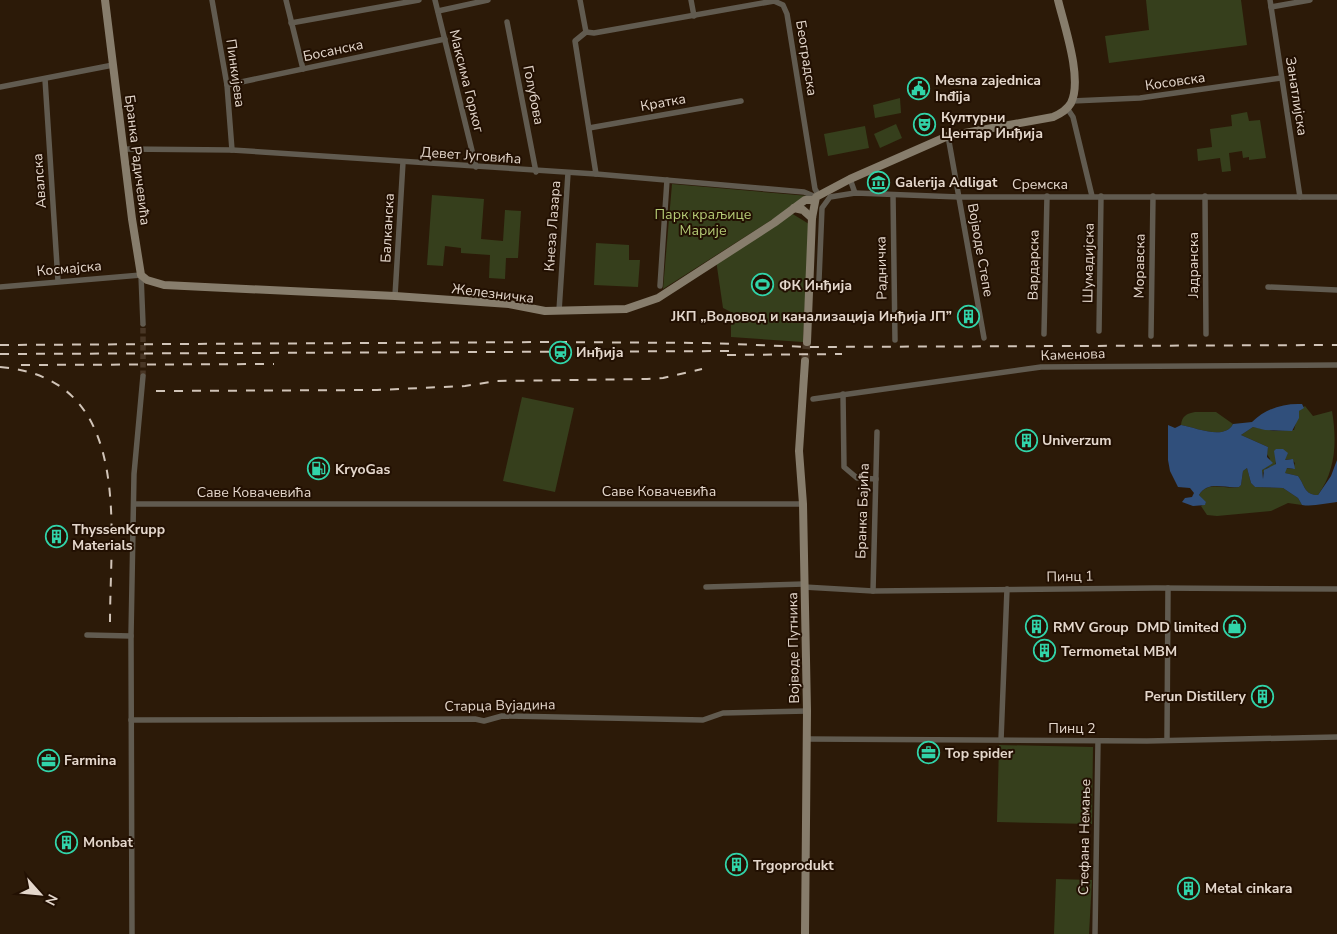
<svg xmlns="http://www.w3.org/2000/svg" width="1337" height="934" viewBox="0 0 1337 934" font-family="'Nunito Sans',sans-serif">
  <rect width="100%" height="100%" fill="#2c1a08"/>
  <g fill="#363f1c">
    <polygon points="1146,0 1241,0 1247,45 1109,63 1105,36 1149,30"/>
    <polygon points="900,98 901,113 875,118 873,105"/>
    <polygon points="1247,112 1249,121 1260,120 1266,158 1249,160 1249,157 1243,158 1242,151 1229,153 1231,171 1222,172 1220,158 1198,161 1197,149 1212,147 1210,129 1232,126 1231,115"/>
    <polygon points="896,124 902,138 880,148 874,134"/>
    <polygon points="865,126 869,148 828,156 824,134"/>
    <polygon points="672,184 809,196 663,289"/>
    <polygon points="432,195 484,199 481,239 503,241 505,210 521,211 518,258 506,258 505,279 489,278 490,255 461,253 461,248 445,246 443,266 427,265"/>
    <polygon points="791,213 809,224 803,342 731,337 731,312 723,308 716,260"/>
    <polygon points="596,243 629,245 629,260 640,260 638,287 594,285"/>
    <polygon points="522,397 574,408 555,492 503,481"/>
    <path d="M1305,406L1313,416L1332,411C1337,441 1336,470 1318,495C1304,495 1305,485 1298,476L1285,473V468L1293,469L1295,463L1291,459L1284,460L1288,453L1276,461L1275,466L1267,468L1263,473V479L1262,470L1270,459L1267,454L1268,447L1241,435L1253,427L1274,431L1294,430L1299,411Z"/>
    <path d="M1195,412H1216L1233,424C1224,441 1195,427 1181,425C1182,416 1186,414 1195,412Z"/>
    <path d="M1247,468L1251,483L1255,487L1283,488L1298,498L1302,505L1288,503L1271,511L1217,516L1207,515L1201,506L1206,503L1199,495C1208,480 1225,490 1239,487L1241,485L1243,471Z"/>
    <polygon points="999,745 1093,747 1092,824 997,822"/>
    <polygon points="1056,879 1092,880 1089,934 1054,934"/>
  </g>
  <path fill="#304f7b" d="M1302,404L1304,408L1299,411V418L1292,431L1265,430L1253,427L1241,435L1268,447L1267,457L1273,463L1262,470L1263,479L1264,470L1276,464L1274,451L1276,449H1283L1288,453L1285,460L1293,459L1295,469L1287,468L1285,473L1298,476C1305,485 1304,495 1318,495L1331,476L1337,460V502C1326,503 1313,507 1302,505L1298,498L1283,488L1255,487L1251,483L1247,468L1243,471L1241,485L1239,487C1225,489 1208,480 1199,495L1206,502L1205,505L1193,506L1182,502L1185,498L1192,497L1194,493L1190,488L1178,487L1170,471L1168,460V425L1175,428L1181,425C1195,427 1224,441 1233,424L1252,422C1265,409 1283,403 1302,404Z"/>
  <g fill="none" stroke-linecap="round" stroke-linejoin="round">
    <polyline stroke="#483625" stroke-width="5.5" stroke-dasharray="5.5 3" stroke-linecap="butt" points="143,376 143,324"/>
    <polyline stroke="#483625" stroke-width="8" stroke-dasharray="8 4" stroke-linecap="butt" points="805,361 807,342"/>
    <g stroke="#615b50" stroke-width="5.5">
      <polyline points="212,0 227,85 232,150"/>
      <polyline points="286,0 303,69"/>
      <polyline points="435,0 476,167"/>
      <polyline points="580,0 586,32"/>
      <polyline points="691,0 694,16"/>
      <polyline points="1270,0 1300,197"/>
      <polyline points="1271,7 1310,0"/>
      <polyline points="438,11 488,0"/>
      <polyline points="507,22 536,172"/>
      <polyline points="291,23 419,0"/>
      <polyline points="586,32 594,33 774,1 783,5 787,14 815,189 818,194"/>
      <polyline points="586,32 575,41 596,174"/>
      <polyline points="45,79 58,281"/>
      <polyline points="227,85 445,39"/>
      <polyline points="0,87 113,65"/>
      <polyline points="1072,101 1140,98 1281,78"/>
      <polyline points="1067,108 1073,117 1092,196"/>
      <polyline points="589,128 741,101"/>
      <polyline points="948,136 984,338"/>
      <polyline points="124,149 232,150 596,174 804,192 816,197"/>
      <polyline points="850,179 855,193"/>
      <polyline points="893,195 895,340"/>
      <polyline points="1205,196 1206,334"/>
      <polyline points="819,280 822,208 830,197 855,193 959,197 1337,197"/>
      <polyline points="660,286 667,180"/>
      <polyline points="0,287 141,275 143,324"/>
      <polyline points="1268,287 1337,290"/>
      <polyline points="395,296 403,162"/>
      <polyline points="559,311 568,173"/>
      <polyline points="1099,331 1101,196"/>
      <polyline points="1044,334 1047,196"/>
      <polyline points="1151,336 1153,196"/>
      <polyline points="843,394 844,467 857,478 876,479"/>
      <polyline points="813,399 1041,367 1337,365"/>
      <polyline points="134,504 803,504"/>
      <polyline points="706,587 804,584"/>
      <polyline points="804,587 873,591 1156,588 1337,589"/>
      <polyline points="873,591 877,432"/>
      <polyline points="87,635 131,636"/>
      <polyline points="131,720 475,719 484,721 502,716 703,720 723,713 807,711"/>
      <polyline points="807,739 1147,741 1337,737"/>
      <polyline points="1167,739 1168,588"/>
      <polyline points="1001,740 1007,589"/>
      <polyline points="132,934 131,636 134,474 143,376"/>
      <polyline points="1095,934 1098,741"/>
    </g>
    <g stroke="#877d6c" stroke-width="8">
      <polyline points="105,0 132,219 141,275 147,280 164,285 395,296 509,304 545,311 626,309 658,298 774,223 805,200 814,200"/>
      <polyline points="794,208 803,210 812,218"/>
      <path d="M807,342L812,218L816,197L850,179L948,136L1053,117C1060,114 1067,110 1071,103C1083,79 1064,25 1058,0"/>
      <polyline points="805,934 807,711 803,504 799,451 805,361"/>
    </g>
    <g stroke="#d1c4b8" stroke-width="2" stroke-dasharray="9 9" stroke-linecap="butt">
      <polyline points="0,345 549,342 707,343 808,347 1337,345"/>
      <polyline points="0,354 735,351"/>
      <polyline points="727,355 842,354"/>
      <polyline points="21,365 274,364"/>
      <path d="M0,367C134,378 110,525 110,622"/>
      <polyline points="156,391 377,390 465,386 497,381 647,379 663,378 702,369"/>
    </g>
  </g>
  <defs>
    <symbol id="civic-ring" viewBox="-11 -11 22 22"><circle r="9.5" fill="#221002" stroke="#31d4a9" stroke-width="1.5"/><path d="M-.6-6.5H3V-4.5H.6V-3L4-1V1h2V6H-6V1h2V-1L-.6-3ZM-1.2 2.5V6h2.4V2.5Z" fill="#31d4a9"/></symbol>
    <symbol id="theatre-ring" viewBox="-11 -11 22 22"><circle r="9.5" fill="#221002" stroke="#31d4a9" stroke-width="1.5"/><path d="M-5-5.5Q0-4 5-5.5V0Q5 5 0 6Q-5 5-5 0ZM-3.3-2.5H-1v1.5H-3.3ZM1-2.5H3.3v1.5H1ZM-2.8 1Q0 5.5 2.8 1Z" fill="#31d4a9"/></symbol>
    <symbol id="museum-ring" viewBox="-11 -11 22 22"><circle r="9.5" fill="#221002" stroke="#31d4a9" stroke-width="1.5"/><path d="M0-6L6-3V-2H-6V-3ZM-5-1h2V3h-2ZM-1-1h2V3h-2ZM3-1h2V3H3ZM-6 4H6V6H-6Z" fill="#31d4a9"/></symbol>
    <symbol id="stadium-ring" viewBox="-11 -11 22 22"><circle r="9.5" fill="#221002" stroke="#31d4a9" stroke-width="1.5"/><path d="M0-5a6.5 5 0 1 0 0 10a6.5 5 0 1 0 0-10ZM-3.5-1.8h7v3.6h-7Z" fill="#31d4a9"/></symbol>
    <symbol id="building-ring" viewBox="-11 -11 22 22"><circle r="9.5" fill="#221002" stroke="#31d4a9" stroke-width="1.5"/><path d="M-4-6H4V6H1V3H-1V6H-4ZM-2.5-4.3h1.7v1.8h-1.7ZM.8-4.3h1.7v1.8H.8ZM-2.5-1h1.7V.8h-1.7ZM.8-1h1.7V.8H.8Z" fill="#31d4a9"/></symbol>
    <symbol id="station-ring" viewBox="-11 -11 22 22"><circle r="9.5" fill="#221002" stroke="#31d4a9" stroke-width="1.5"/><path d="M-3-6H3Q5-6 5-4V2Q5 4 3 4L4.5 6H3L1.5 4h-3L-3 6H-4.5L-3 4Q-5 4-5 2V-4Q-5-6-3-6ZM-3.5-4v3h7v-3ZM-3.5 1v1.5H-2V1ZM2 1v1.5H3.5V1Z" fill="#31d4a9"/></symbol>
    <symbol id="fuel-ring" viewBox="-11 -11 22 22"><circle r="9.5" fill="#221002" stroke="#31d4a9" stroke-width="1.5"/><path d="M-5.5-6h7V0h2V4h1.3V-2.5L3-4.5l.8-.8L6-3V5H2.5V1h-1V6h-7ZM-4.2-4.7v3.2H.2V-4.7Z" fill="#31d4a9"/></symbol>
    <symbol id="shop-ring" viewBox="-11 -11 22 22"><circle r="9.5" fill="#221002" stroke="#31d4a9" stroke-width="1.5"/><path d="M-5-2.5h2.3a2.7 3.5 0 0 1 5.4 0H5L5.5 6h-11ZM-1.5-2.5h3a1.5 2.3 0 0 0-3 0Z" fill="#31d4a9"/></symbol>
    <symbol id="office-ring" viewBox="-11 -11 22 22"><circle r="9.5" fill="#221002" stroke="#31d4a9" stroke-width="1.5"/><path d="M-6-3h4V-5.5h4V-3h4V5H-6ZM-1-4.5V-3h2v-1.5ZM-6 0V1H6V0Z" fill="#31d4a9"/></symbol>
  </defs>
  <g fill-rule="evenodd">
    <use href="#civic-ring" x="906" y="76" width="25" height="25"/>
    <use href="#theatre-ring" x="912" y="112" width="25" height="25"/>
    <use href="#museum-ring" x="866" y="170" width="25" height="25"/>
    <use href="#stadium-ring" x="750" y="272" width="25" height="25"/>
    <use href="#building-ring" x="956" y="304" width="25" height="25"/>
    <use href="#station-ring" x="548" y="340" width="25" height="25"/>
    <use href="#building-ring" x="1014" y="428" width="25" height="25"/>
    <use href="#fuel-ring" x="306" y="456" width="25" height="25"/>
    <use href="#building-ring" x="44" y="524" width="25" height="25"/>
    <use href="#building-ring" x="1024" y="614" width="25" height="25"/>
    <use href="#shop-ring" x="1222" y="614" width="25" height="25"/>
    <use href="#building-ring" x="1032" y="638" width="25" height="25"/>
    <use href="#building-ring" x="1250" y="684" width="25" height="25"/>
    <use href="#office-ring" x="916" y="740" width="25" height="25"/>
    <use href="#office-ring" x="36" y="748" width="25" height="25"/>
    <use href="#building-ring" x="54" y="830" width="25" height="25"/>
    <use href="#building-ring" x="724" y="852" width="25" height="25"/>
    <use href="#building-ring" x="1176" y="876" width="25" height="25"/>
  </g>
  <g text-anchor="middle" stroke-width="4" stroke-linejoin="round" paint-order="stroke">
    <g font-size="14" fill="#e4d7cc" stroke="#221002">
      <text transform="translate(333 50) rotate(-12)" y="5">Босанска</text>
      <text transform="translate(807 58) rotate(81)" y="5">Београдска</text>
      <text transform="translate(236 73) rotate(82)" y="5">Пинкијева</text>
      <text transform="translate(467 81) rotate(76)" y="5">Максима Горког</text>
      <text transform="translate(1175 81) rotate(-8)" y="5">Косовска</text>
      <text transform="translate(534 95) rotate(79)" y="5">Голубова</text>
      <text transform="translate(1297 96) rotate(81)" y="5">Занатлијска</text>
      <text transform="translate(663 102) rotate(-10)" y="5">Кратка</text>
      <text transform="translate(471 155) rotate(4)" y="5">Девет Југовића</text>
      <text transform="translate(138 160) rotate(83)" y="5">Бранка Радичевића</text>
      <text transform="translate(39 181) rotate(-94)" y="5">Авалска</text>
      <text x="1040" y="189">Сремска</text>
      <text transform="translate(552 226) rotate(-86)" y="5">Кнеза Лазара</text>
      <text transform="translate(387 228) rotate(-87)" y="5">Балканска</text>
      <text transform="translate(981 250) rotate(80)" y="5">Војводе Степе</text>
      <text transform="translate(1088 263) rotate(-89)" y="5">Шумадијска</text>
      <text transform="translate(1033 265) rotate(-89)" y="5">Вардарска</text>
      <text transform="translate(1193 265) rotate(-90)" y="5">Јадранска</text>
      <text transform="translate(1139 266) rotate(-89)" y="5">Моравска</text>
      <text transform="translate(69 268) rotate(-5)" y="5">Космајска</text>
      <text transform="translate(881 268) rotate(-91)" y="5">Радничка</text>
      <text transform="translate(493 293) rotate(7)" y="5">Железничка</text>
      <text transform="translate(1073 354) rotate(-2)" y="5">Каменова</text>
      <text x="659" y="496">Саве Ковачевића</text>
      <text x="254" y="497">Саве Ковачевића</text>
      <text transform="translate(862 511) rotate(-88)" y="5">Бранка Бајића</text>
      <text transform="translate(1070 576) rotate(-1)" y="5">Пинц 1</text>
      <text transform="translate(793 648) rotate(-91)" y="5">Војводе Путника</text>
      <text transform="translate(500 705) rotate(-1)" y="5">Старца Вујадина</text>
      <text x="1072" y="733">Пинц 2</text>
      <text transform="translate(1084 837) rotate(-89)" y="5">Стефана Немање</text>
    </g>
    <g font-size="14" font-weight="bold" fill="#e4d7cc" stroke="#221002" text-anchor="start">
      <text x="935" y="85">Mesna zajednica<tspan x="935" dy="16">Inđija</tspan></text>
      <text x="941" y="122">Културни<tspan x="941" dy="16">Центар Инђија</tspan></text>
      <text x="895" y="187">Galerija Adligat</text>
      <text x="779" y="290">ФК Инђија</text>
      <text x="952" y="321" text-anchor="end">ЈКП „Водовод и канализација Инђија ЈП”</text>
      <text x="576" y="357">Инђија</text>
      <text x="1042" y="445">Univerzum</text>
      <text x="335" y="474">KryoGas</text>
      <text x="72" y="534">ThyssenKrupp<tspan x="72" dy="16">Materials</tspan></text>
      <text x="1053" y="632">RMV Group</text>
      <text x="1219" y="632" text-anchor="end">DMD limited</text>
      <text x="1061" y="656">Termometal MBM</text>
      <text x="1246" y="701" text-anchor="end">Perun Distillery</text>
      <text x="945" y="758">Top spider</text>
      <text x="64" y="765">Farmina</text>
      <text x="83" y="847">Monbat</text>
      <text x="753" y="870">Trgoprodukt</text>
      <text x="1205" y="893">Metal cinkara</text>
    </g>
    <g font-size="14" fill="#b4ca75" stroke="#221002">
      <text x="703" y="219">Парк краљице<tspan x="703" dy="16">Марије</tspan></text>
    </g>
  </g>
  <g transform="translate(40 894) rotate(117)" stroke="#221002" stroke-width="4" paint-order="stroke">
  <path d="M0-4L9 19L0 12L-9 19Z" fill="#e4d7cc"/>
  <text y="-8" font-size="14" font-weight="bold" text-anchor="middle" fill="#e4d7cc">N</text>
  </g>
</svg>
